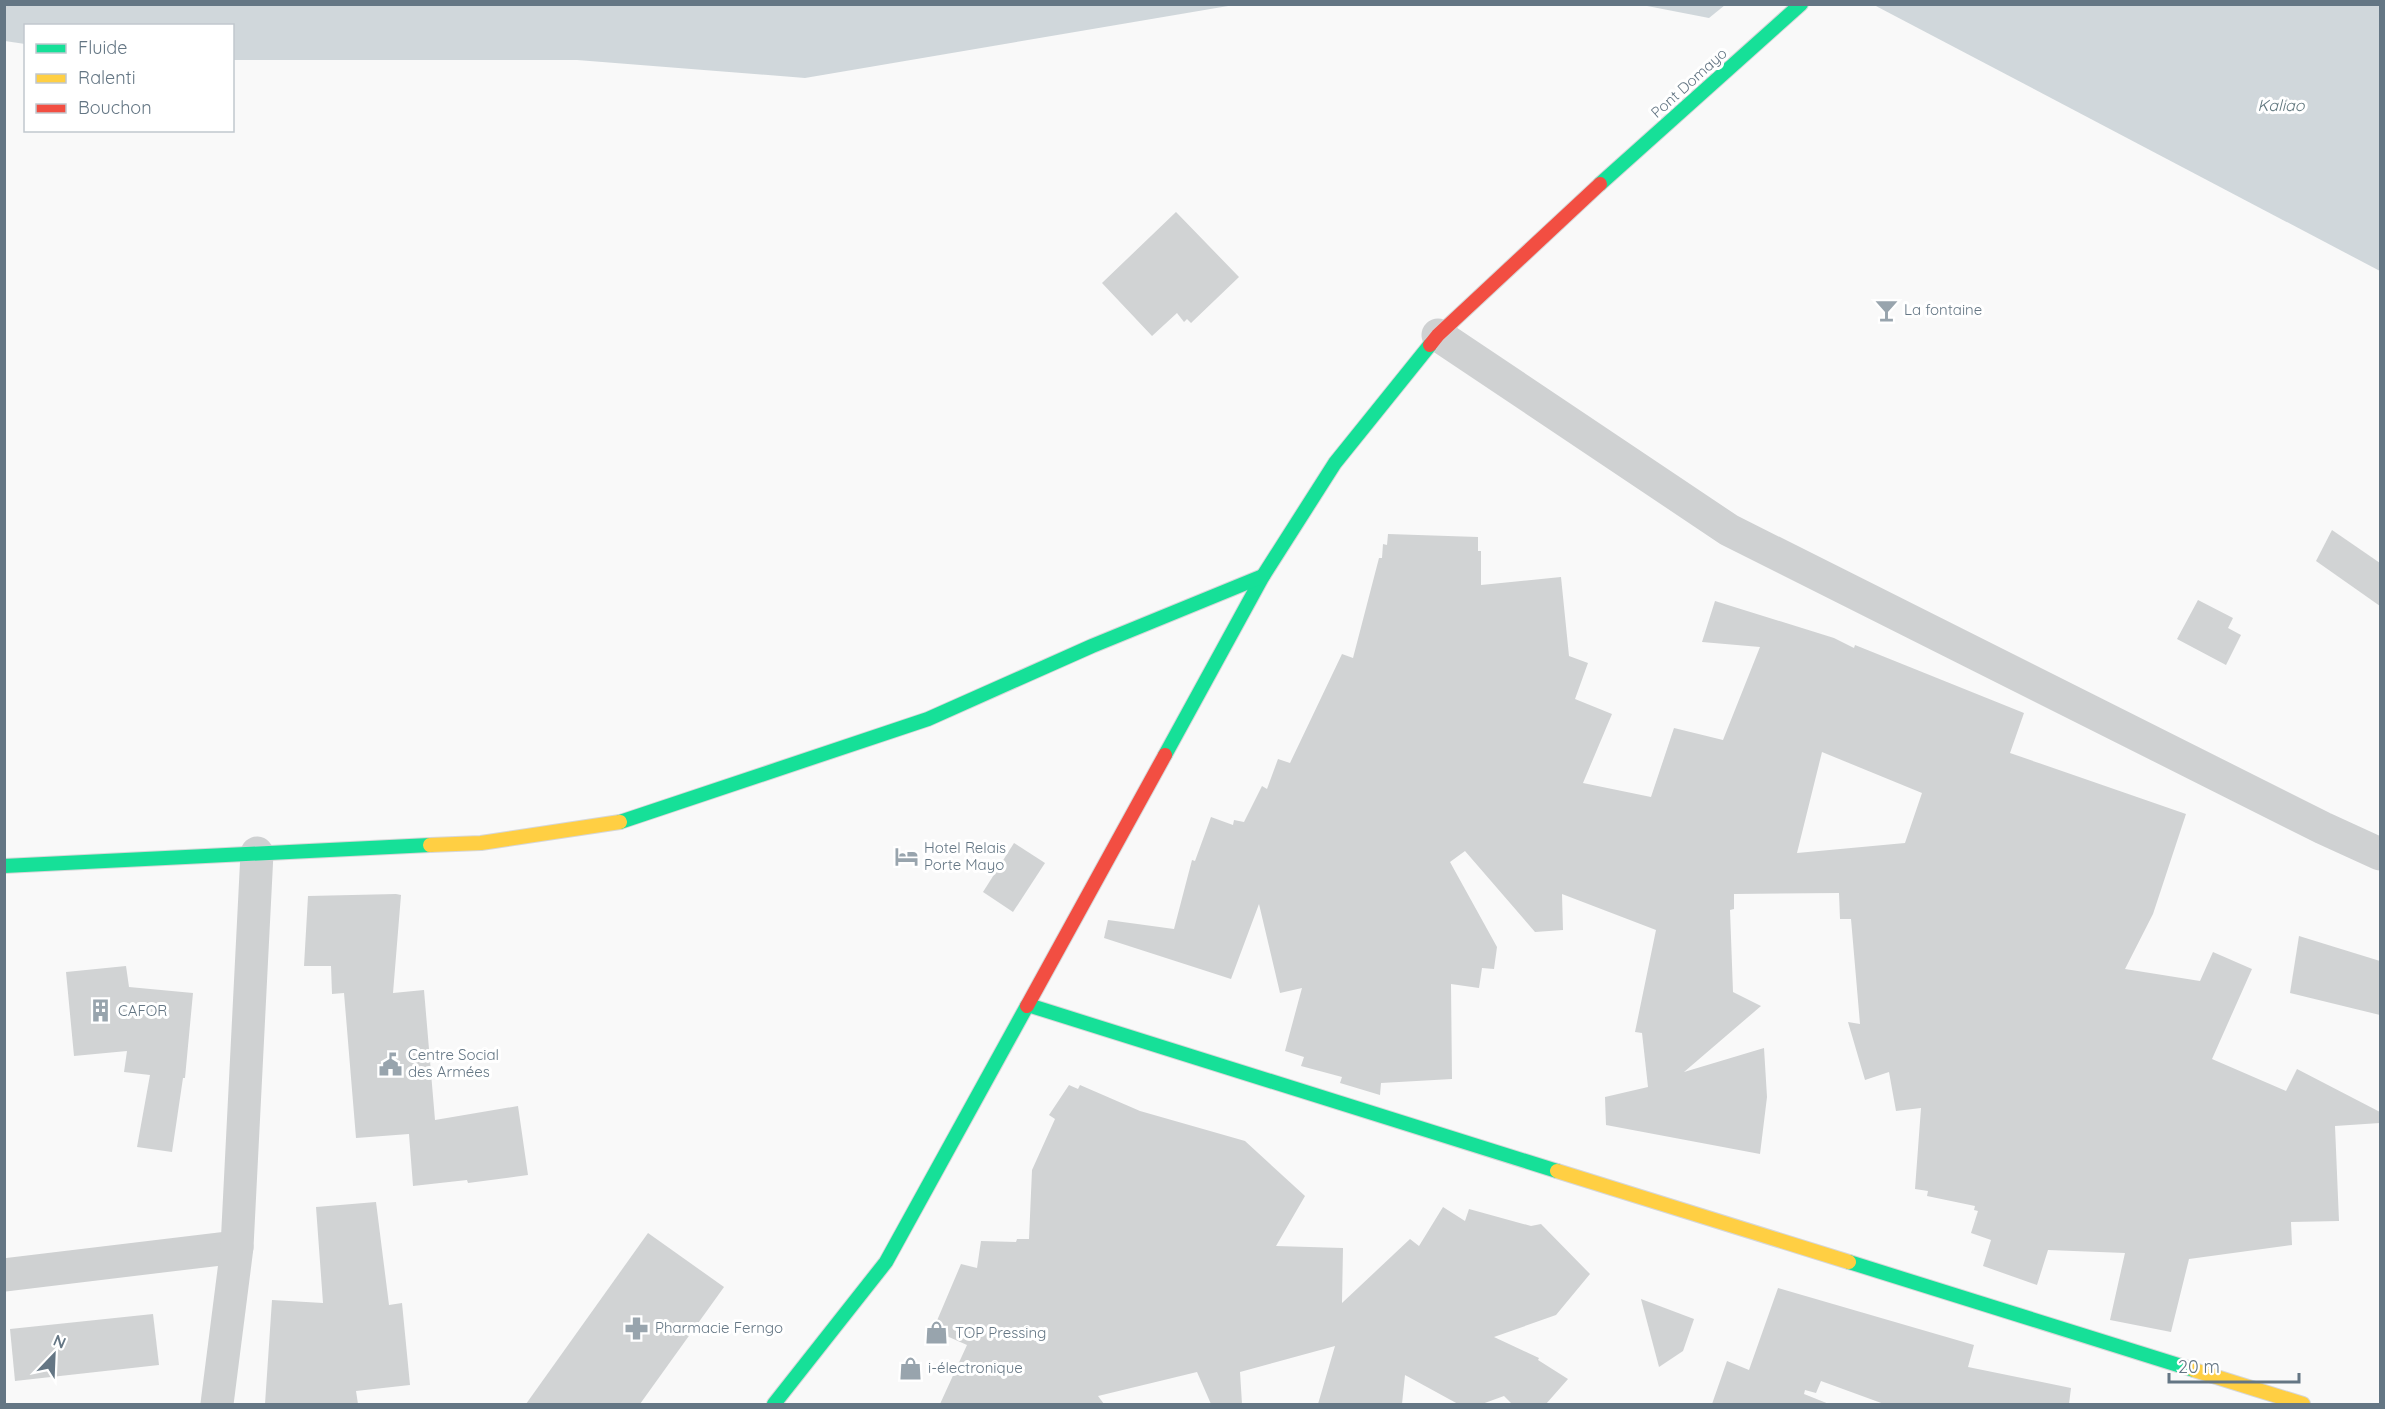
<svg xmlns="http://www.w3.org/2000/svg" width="2385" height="1409" viewBox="0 0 2385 1409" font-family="Quicksand,sans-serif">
  <rect width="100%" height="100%" fill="#f9f9f9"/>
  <g fill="#d0d7db">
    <polygon points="4,5 5,4 1234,5 805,78 577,60 233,60 232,26 26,26 25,44 5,41"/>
    <polygon points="1642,5 1725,5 1709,18"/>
    <polygon points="1874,5 2380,5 2380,271"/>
  </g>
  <g fill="#d1d3d4" fill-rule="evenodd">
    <polygon points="1176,212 1239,277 1191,323 1187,319 1184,322 1177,313 1152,336 1102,283"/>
    <polygon points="2332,530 2380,563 2380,606 2316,561"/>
    <path d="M1388,534L1478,537V551H1481V585L1561,577L1569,656L1588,663L1575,699L1612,714L1583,783L1651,797L1674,728L1723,740L1760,647L1702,642L1715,601L1834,638L1854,648L1855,645L2024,713L2010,753L2186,814L2153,914L2125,969L2200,981L2213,952L2252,969L2212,1059L2286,1091L2297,1069L2380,1112V1123L2335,1126L2339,1221L2291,1222L2292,1245L2189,1259L2171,1332L2110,1320L2125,1253L2048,1250L2037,1285L1983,1266L1991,1240L1971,1233L1978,1211L1974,1210L1975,1206L1927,1196L1928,1191L1915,1189L1921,1108L1896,1111L1889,1072L1865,1080L1848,1022L1860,1024L1851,919H1840L1839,893L1734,894V909L1730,910L1733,992L1761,1006L1684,1072L1764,1048L1767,1097L1760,1154L1606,1125L1605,1097L1648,1087L1642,1033L1635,1032L1656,930L1562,894L1563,930L1535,932L1465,851L1450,862L1497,947L1494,969L1482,968L1479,988L1451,984L1452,1079L1381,1083L1380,1095L1340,1083L1342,1077L1301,1066L1304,1057L1285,1051L1302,988L1280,993L1259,904L1231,979L1104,938L1108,920L1174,929L1192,860L1195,861L1211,817L1233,825L1234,820L1244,822L1262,786L1267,789L1278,759L1290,763L1342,654L1353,658L1379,558H1382L1383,544L1387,545ZM1822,752L1922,793L1905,843L1797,853Z"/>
    <polygon points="2198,600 2233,618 2228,628 2241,635 2226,665 2177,639"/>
    <polygon points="1014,843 1045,863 1013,912 983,892"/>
    <polygon points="396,894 401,895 393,993 424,990 435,1120 518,1106 528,1175 468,1183 467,1180 413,1186 409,1134 356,1138 344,993 332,994 331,966 304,966 308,896"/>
    <polygon points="2299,936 2380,961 2380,1015 2290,993"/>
    <polygon points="126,966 129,987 193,993 185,1078 183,1078 172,1152 137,1147 150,1075 124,1072 127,1051 74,1056 66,972"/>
    <polygon points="1069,1085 1078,1089 1080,1085 1140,1111 1245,1141 1305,1196 1276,1246 1343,1248 1342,1303 1410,1239 1419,1246 1443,1207 1465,1221 1469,1209 1531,1226 1541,1224 1590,1274 1556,1315 1494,1337 1539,1358 1538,1360 1568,1379 1546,1404 1512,1404 1504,1396 1482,1404 1458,1404 1405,1375 1402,1404 1318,1404 1335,1346 1240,1372 1242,1404 1211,1404 1197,1372 1098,1396 1104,1404 940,1404 967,1345 933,1330 961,1264 977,1268 981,1241 1016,1242 1017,1239 1029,1239 1032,1170 1055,1119 1049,1115"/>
    <polygon points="376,1202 389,1305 402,1303 410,1385 356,1391 358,1404 265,1404 272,1300 323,1303 316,1207"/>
    <polygon points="648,1233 724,1287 640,1404 526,1404"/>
    <polygon points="1778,1288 1974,1345 1968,1367 2071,1388 2069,1404 1884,1404 1821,1381 1816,1393 1805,1390 1804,1394 1829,1404 1712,1404 1727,1361 1749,1370"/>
    <polygon points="1641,1299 1694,1319 1683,1351 1659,1367"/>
    <polygon points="153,1314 159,1365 15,1381 10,1329"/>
  </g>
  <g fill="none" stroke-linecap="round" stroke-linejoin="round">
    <defs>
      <g id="fast">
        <polyline points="1600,184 1801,4"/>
        <polyline points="1165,755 1263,576 1335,463 1430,345"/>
        <polyline points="620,822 928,719 1092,646 1263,576"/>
        <polyline points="4,866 430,845"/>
        <polyline points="1028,1005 1557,1171"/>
        <polyline points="1849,1262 2194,1370"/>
        <polyline points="774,1404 886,1262 1027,1006"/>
      </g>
      <g id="slow">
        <polyline points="430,845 481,843 620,822"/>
        <polyline points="1557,1171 1849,1262"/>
        <polyline points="2194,1370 2303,1404"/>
      </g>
      <g id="jam">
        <polyline points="1430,345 1438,335 1600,184"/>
        <polyline points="1027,1006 1165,755"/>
      </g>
    </defs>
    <use href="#fast" stroke="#d6d7d8" stroke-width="16"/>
    <use href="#slow" stroke="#d6d7d8" stroke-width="16"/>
    <use href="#jam" stroke="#d6d7d8" stroke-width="16"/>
    <g stroke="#cfd1d2" stroke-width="33">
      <polyline points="1438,335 1729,530 2323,828 2380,854"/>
      <polyline points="4,1275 237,1247"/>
      <polyline points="217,1404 237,1247 257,853"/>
    </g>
    <use href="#fast" stroke="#16e098" stroke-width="14"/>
    <use href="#slow" stroke="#ffcf43" stroke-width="14"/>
    <use href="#jam" stroke="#f24e42" stroke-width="14"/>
  </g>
  <defs>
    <symbol id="bar-bare" viewBox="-9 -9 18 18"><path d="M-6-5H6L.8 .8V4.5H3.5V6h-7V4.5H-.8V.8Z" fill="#98a4ad" stroke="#fff" stroke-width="2.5" paint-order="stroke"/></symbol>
    <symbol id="hotel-bare" viewBox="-9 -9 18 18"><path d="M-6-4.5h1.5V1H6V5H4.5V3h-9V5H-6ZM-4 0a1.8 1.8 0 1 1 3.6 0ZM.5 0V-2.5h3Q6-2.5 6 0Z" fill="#98a4ad" stroke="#fff" stroke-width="2.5" paint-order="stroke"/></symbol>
    <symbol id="building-bare" viewBox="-9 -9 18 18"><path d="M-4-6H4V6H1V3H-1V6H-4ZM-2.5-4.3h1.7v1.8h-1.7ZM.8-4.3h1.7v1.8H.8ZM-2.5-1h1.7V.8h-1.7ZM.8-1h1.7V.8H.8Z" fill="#98a4ad" stroke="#fff" stroke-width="2.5" paint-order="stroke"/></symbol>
    <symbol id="civic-bare" viewBox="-9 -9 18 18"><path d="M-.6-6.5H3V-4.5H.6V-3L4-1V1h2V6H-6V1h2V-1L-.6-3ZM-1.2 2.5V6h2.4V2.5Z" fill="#98a4ad" stroke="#fff" stroke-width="2.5" paint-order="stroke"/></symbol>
    <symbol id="pharmacy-bare" viewBox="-9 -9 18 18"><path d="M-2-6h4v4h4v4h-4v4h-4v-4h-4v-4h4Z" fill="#98a4ad" stroke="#fff" stroke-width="2.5" paint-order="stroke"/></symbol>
    <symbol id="shop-bare" viewBox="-9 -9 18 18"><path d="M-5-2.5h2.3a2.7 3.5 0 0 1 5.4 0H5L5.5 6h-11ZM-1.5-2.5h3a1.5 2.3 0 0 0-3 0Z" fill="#98a4ad" stroke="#fff" stroke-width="2.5" paint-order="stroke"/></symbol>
  </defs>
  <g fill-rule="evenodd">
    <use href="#bar-bare" x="1870" y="294" width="33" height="33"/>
    <use href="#hotel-bare" x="890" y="840" width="33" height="33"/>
    <use href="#building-bare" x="84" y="994" width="33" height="33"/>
    <use href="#civic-bare" x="374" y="1048" width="33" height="33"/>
    <use href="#pharmacy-bare" x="620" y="1312" width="33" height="33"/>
    <use href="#shop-bare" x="920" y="1316" width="33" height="33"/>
    <use href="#shop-bare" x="894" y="1352" width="33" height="33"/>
  </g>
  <g text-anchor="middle" stroke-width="6" stroke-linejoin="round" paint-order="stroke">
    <g font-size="15" fill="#647684" stroke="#fff">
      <text transform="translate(1689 83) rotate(-42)" y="5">Pont Domayo</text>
    </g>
    <g font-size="15" fill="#647684" stroke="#fff" text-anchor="start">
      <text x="1904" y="315">La fontaine</text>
      <text x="924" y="853">Hotel Relais<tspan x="924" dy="17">Porte Mayo</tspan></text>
      <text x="118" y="1016">CAFOR</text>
      <text x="408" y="1060">Centre Social<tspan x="408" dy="17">des Armées</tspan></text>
      <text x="655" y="1333">Pharmacie Ferngo</text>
      <text x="955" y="1338">TOP Pressing</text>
      <text x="928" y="1373">i-électronique</text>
    </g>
    <g font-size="16" font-style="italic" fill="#5f767d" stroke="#fff">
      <text x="2281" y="111">Kaliao</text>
    </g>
  </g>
  <rect width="2385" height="1409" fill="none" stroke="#647684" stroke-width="12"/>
  <rect x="24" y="24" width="210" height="108" fill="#ffffff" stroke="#c1c8ce" stroke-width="1.5"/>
  <rect x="36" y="44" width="30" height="9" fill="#16e098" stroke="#c1c8ce" stroke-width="1.5"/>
  <text x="78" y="54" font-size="18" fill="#647684">Fluide</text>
  <rect x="36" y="74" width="30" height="9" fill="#ffcf43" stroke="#c1c8ce" stroke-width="1.5"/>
  <text x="78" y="84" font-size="18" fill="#647684">Ralenti</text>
  <rect x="36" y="104" width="30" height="9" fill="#f24e42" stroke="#c1c8ce" stroke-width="1.5"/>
  <text x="78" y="114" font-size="18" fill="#647684">Bouchon</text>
  <g transform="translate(54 1355) rotate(23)" stroke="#ffffff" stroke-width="4.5" paint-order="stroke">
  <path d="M0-4.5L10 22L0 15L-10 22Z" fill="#647684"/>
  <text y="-9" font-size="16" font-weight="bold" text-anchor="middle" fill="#647684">N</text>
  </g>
  <path d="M2169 1373v9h130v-9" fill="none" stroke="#647684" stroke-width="3"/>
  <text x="2178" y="1373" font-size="18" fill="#647684" stroke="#ffffff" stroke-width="4.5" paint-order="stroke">20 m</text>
</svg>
